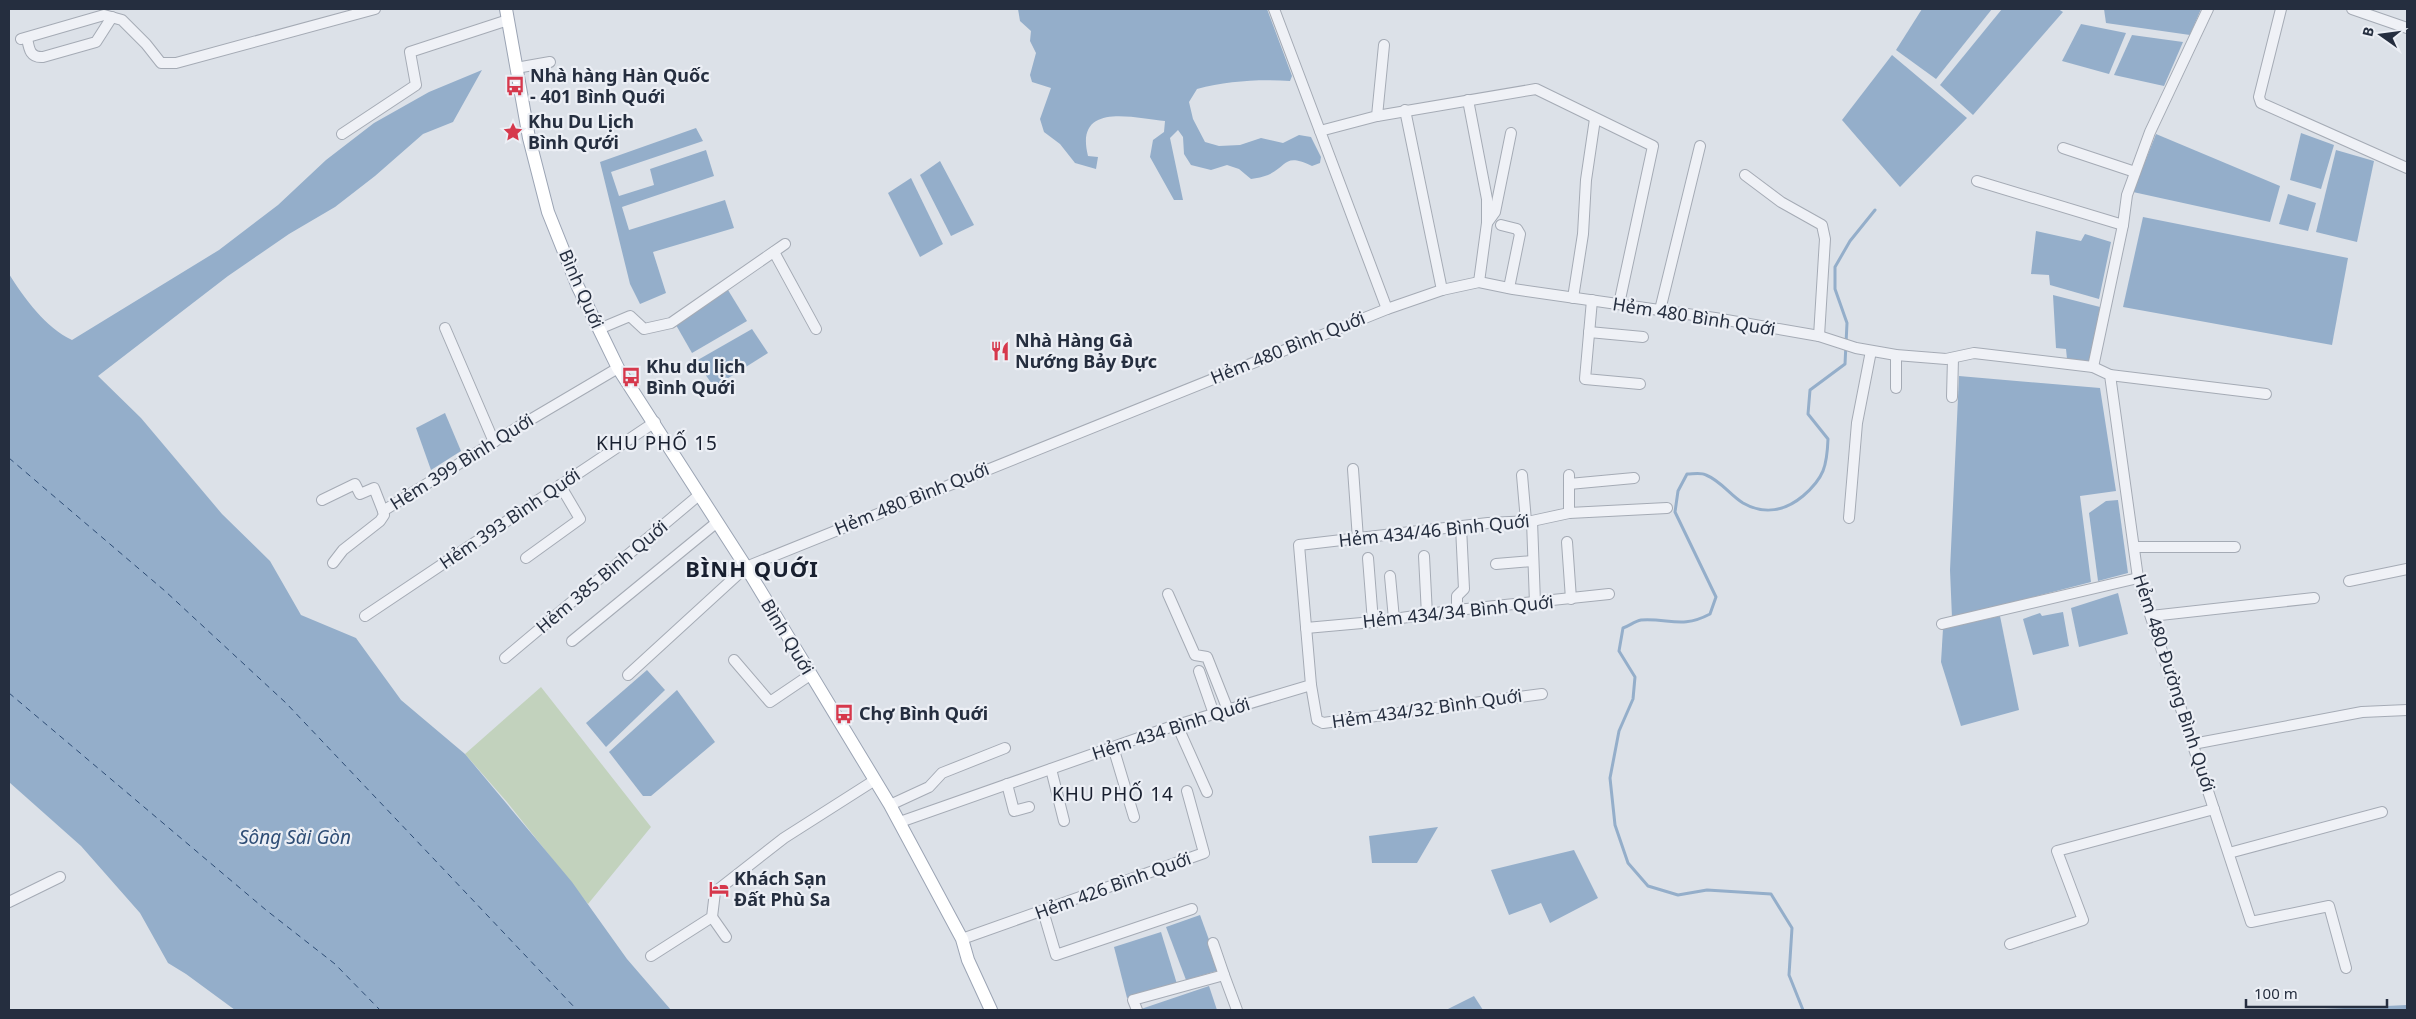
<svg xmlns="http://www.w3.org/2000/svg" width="2416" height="1019" viewBox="0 0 2416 1019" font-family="'Noto Sans',sans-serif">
  <rect width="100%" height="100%" fill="#dce1e8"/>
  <polygon fill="#c2d2bd" points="541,687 651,827 588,904 507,802 465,754"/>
  <g fill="#94aeca">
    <path d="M1018,9H1267L1292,76L1290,81C1259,79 1227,81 1197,89L1189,102L1193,119L1205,142L1219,146L1240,145L1261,138L1283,143L1299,135L1311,137L1321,157L1320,163L1312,166C1284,153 1289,165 1268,175C1263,177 1257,178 1251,179L1239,169L1227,165L1211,170L1191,165L1184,154L1183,137L1178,130L1170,138L1183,200H1174L1150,157L1153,140L1164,132L1165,121C1134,118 1074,101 1088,156L1098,157L1096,169L1075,163L1060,144L1044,132L1040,119L1051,88L1032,82L1030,75L1036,53L1030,41L1031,31L1020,21Z"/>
    <polygon points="1922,9 1992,9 1936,79 1896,50"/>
    <polygon points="2002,9 2058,9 2063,12 1973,115 1940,85"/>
    <polygon points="2104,9 2201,9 2190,35 2106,23"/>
    <polygon points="2081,24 2126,33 2109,74 2062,61"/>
    <polygon points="2132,35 2183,42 2164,86 2114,75"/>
    <polygon points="1892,55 1967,118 1900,187 1842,120"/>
    <path d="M482,70L453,122L423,134L375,176L335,207L289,234L228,276L98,376L141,418L222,514L270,561L301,615L356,638L401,700L465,754L572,882L627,959L671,1010H235L186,974L168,963L140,913L81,846L9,782V274C24,298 46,328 72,340L219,250L278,205L326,160L374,123L429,92Z"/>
    <polygon points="696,128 703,141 611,172 619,196 654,185 650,169 706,150 714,176 622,207 629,230 725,200 734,228 653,252 666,293 640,304 630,284 600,162"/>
    <polygon points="2301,133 2334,145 2321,189 2290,180"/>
    <polygon points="2156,134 2280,186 2270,222 2133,192"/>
    <polygon points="2336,150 2374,161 2357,242 2316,232"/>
    <polygon points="940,161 974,225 951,236 920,175"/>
    <polygon points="911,178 943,244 920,257 888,193"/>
    <polygon points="2288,194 2316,203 2308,231 2279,224"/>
    <polygon points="2143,217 2348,258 2332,345 2123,307"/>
    <polygon points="2036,231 2081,241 2085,234 2111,242 2099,299 2050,285 2049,275 2031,274"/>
    <polygon points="728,290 747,321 692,353 676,325"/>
    <polygon points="2053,295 2100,307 2089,364 2067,359 2066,349 2056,348"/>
    <polygon points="752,329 768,353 714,387 696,361"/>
    <polygon points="1959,376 2100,388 2116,491 2080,496 2091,582 1952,618 1950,570"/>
    <polygon points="445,413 461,451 431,470 416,428"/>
    <polygon points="2118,500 2128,573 2098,581 2089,513 2106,501"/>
    <polygon points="2118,593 2128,634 2079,647 2071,608"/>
    <polygon points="2063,612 2069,646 2033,655 2023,619 2040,613 2042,616"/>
    <polygon points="2000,616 2019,710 1961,726 1941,662 1943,629"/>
    <polygon points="647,670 665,690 606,747 586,723"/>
    <polygon points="677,690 715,742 651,796 643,796 609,752"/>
    <polygon points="1438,827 1417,863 1372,863 1369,836"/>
    <polygon points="1574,850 1598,898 1550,923 1541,903 1509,915 1491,870"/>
    <polygon points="1200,915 1220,970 1186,980 1166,927"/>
    <polygon points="1161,932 1177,984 1127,998 1114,947"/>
    <polygon points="1209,986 1217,1010 1142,1010 1141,1009"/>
    <polygon points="1474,996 1483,1010 1446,1010"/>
    <polygon points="2407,1005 2407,1010 2303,1010"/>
  </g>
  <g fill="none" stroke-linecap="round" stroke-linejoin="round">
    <path stroke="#94aeca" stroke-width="3" d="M1803,1010L1789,975L1792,928L1771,894L1707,890L1678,895L1648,886L1628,863L1615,825L1610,778L1619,731L1633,699L1635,677L1619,651L1623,628C1629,626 1635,621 1641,620C1669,618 1682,629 1710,614L1716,597L1675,512L1678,491L1687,474C1693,474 1701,472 1706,475C1721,481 1730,495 1743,503C1764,515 1785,511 1803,496C1824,478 1827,466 1828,439L1808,414L1810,390L1845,364L1847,323L1835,289V267L1850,241L1875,210"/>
    <g stroke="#2d4c75" stroke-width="1" stroke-dasharray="6 5" stroke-linecap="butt">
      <polyline points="9,458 165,591 286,703 577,1010"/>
      <polyline points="9,693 266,910 335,964 380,1010"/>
    </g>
    <defs>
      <g id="minor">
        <polyline points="1274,9 1320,131"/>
        <polyline points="2281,9 2259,97 2261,103 2407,168"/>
        <polyline points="2352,9 2407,28"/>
        <path d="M27,38C29,49 30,58 43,57L96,42L112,17"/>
        <polyline points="21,39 104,15 122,20 146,44 161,63 176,63 375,9"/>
        <polyline points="1384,45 1377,116 1320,131 1387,309"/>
        <polyline points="516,68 550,62"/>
        <polyline points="1468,100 1487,199 1487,223 1479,282"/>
        <polyline points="1405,110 1442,290"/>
        <polyline points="1377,116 1536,89 1653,146 1619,304"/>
        <polyline points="342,134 416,85 410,52 508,20"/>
        <polyline points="2063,148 2135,172"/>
        <polyline points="1745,175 1781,202 1822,225 1825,239 1819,336"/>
        <polyline points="1977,181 2123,225"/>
        <polyline points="1487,223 1495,212 1511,133"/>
        <polyline points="1501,225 1517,229 1520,234 1509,288"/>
        <polyline points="774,252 816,329"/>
        <polyline points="1573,298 1583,234 1586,180 1595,119"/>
        <polyline points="1592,300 1585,379 1640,384"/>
        <polyline points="1660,310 1700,146"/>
        <polyline points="445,328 494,442"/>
        <polyline points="599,329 630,316 644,329 671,323 785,244"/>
        <polyline points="1589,332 1643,337"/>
        <polyline points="2093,367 2123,225 2127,195 2150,132 2208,9"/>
        <polyline points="2110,375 2266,394"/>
        <polyline points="1896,388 1896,355"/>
        <polyline points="1952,397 1953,358"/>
        <polyline points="1353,469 1358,539"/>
        <polyline points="1522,475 1526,521"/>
        <polyline points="1569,475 1569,513"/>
        <polyline points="1569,484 1634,478"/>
        <polyline points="322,500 355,484 360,494 374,488 383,511 518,427 618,368"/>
        <polyline points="1849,518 1857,423 1871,351"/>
        <polyline points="1532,521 1535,603"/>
        <polyline points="1567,542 1571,599"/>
        <polyline points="2135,547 2235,547"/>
        <polyline points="1424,556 1427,615"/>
        <polyline points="526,558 580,519 560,485"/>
        <polyline points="1368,558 1373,622"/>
        <polyline points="333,563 343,550 380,521 384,515 383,511"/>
        <polyline points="1496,564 1532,561"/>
        <polyline points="1390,576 1394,619"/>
        <polyline points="2349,581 2407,569"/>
        <polyline points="1168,594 1195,655 1207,657 1228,710"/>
        <polyline points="1457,610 1457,596 1464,589 1461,527"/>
        <polyline points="365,616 655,422"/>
        <polyline points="2151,616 2314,598"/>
        <polyline points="1942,624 2138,578"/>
        <polyline points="1306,628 1373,622 1457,610 1609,594"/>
        <polyline points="572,641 716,523"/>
        <polyline points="505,658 699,495"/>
        <polyline points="734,660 770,702 810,675"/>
        <polyline points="1199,671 1214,714"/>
        <polyline points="628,675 746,567 1387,309 1442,290 1479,282 1513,289 1715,318 1819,336 1856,348 1896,355 1946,359 1974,353 2093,367 2110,375 2138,578 2251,922 2329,906 2346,968"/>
        <polyline points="1311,685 1317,720 1323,723 1542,694"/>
        <polyline points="1177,725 1207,792"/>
        <polyline points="2193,744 2362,712 2407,710"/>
        <polyline points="1113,747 1134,817"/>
        <polyline points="1051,769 1064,821"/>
        <polyline points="1007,784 1014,811 1029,807"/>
        <polyline points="890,805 929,787 942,773 1005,748"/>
        <polyline points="900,822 1170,727 1311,685 1299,545 1488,523 1532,521 1569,513 1667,508"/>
        <polyline points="2229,853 2382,812"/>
        <polyline points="9,902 60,877"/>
        <polyline points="1043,911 1056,955 1192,909"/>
        <polyline points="712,917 726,937"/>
        <polyline points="962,939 1204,853 1187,791"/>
        <polyline points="1213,943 1224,975"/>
        <polyline points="2010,944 2083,920 2057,851 2214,809"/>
        <polyline points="651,956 712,917 715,892 784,838 875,780"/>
        <polyline points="1137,1010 1133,1000 1224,975 1237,1010"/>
      </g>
      <polyline id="major" points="506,9 529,138 548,212 578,287 599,329 618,368 746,567 890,805 962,939 968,960 991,1010"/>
    </defs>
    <use href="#minor" stroke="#a5abb5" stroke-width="12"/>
    <use href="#major" stroke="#9ba4b4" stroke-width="14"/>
    <use href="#minor" stroke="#eff1f6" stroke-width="10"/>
    <use href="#major" stroke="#fff" stroke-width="12"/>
  </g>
  <defs>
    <symbol id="bus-bare" viewBox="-9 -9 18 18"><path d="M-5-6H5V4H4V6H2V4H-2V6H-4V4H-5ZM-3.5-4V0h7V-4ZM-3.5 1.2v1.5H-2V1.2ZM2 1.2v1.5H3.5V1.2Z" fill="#d6384c" stroke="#eceff5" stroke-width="2.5" paint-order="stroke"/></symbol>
    <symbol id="sight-bare" viewBox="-9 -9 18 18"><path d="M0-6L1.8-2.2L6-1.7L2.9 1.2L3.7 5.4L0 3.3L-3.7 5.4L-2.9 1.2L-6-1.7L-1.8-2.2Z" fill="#d6384c" stroke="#eceff5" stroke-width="2.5" paint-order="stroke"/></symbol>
    <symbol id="restaurant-bare" viewBox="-9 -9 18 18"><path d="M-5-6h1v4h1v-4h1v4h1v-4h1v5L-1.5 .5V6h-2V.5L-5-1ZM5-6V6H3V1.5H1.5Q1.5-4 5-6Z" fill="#d6384c" stroke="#eceff5" stroke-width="2.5" paint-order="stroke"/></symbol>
    <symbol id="hotel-bare" viewBox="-9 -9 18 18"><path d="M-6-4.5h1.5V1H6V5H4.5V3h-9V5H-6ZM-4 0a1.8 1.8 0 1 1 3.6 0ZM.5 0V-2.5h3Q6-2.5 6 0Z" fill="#d6384c" stroke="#eceff5" stroke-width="2.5" paint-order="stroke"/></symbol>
  </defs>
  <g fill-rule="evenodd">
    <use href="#bus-bare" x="501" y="72" width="28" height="28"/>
    <use href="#sight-bare" x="499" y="118" width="28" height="28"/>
    <use href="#restaurant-bare" x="986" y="337" width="28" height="28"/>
    <use href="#bus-bare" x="617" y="363" width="28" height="28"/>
    <use href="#bus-bare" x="830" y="700" width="28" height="28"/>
    <use href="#hotel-bare" x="705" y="875" width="28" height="28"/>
  </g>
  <g text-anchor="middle" stroke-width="4.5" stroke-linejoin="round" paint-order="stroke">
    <g font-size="18" font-weight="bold" fill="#252e3f" stroke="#eceff5" text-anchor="start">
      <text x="530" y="82">Nhà hàng Hàn Quốc<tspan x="530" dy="21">- 401 Bình Quới</tspan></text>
      <text x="528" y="128">Khu Du Lịch<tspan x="528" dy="21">Bình Qưới</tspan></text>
      <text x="1015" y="347">Nhà Hàng Gà<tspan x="1015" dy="21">Nướng Bảy Đực</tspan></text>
      <text x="646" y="373">Khu du lịch<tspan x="646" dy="21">Bình Quới</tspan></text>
      <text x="859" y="720">Chợ Bình Quới</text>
      <text x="734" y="885">Khách Sạn<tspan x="734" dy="21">Đất Phù Sa</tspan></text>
    </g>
    <g font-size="18" fill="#252e3f" stroke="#eceff5">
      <text transform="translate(581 289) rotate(66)" y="6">Bình Quới</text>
      <text transform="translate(1694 317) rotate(9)" y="6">Hẻm 480 Bình Quới</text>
      <text transform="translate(1288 348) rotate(-22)" y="6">Hẻm 480 Bình Quới</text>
      <text transform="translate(462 462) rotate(-32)" y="6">Hẻm 399 Bình Quới</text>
      <text transform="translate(912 499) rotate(-22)" y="6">Hẻm 480 Bình Quới</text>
      <text transform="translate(510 519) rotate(-34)" y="6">Hẻm 393 Bình Quới</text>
      <text transform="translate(1434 531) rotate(-6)" y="6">Hẻm 434/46 Bình Quới</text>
      <text transform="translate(602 577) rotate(-40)" y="6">Hẻm 385 Bình Quới</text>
      <text transform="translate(1458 612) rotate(-6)" y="6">Hẻm 434/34 Bình Quới</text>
      <text transform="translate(787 637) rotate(59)" y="6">Bình Quới</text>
      <text transform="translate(2174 683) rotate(72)" y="6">Hẻm 480 Đường Bình Quới</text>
      <text transform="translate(1427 709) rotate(-8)" y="6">Hẻm 434/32 Bình Quới</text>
      <text transform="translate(1171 729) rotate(-18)" y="6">Hẻm 434 Bình Quới</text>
      <text transform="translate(1113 886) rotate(-20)" y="6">Hẻm 426 Bình Quới</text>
    </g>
    <g font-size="19" letter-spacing="1" fill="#181f2f" stroke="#eceff5">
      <text x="657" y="450">KHU PHỐ 15</text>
      <text x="1113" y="801">KHU PHỐ 14</text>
    </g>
    <g font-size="19" font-style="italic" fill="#2d4c75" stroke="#eceff5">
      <text x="295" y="844">Sông Sài Gòn</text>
    </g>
    <g font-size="22" font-weight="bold" letter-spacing="1" fill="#181f2f" stroke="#eceff5">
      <text x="752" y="577">BÌNH QUỚI</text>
    </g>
  </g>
  <rect width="2416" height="1019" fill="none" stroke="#252e3f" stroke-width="20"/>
  <g transform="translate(2381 35) rotate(284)" stroke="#eceff5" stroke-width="4" paint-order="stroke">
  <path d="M0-4L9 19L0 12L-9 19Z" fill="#252e3f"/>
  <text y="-8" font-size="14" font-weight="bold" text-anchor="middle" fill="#252e3f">B</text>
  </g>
  <path d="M2246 999v8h141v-8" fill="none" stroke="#252e3f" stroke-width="2.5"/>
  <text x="2254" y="999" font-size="15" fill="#252e3f" stroke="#eceff5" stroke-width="4" paint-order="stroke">100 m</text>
</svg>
